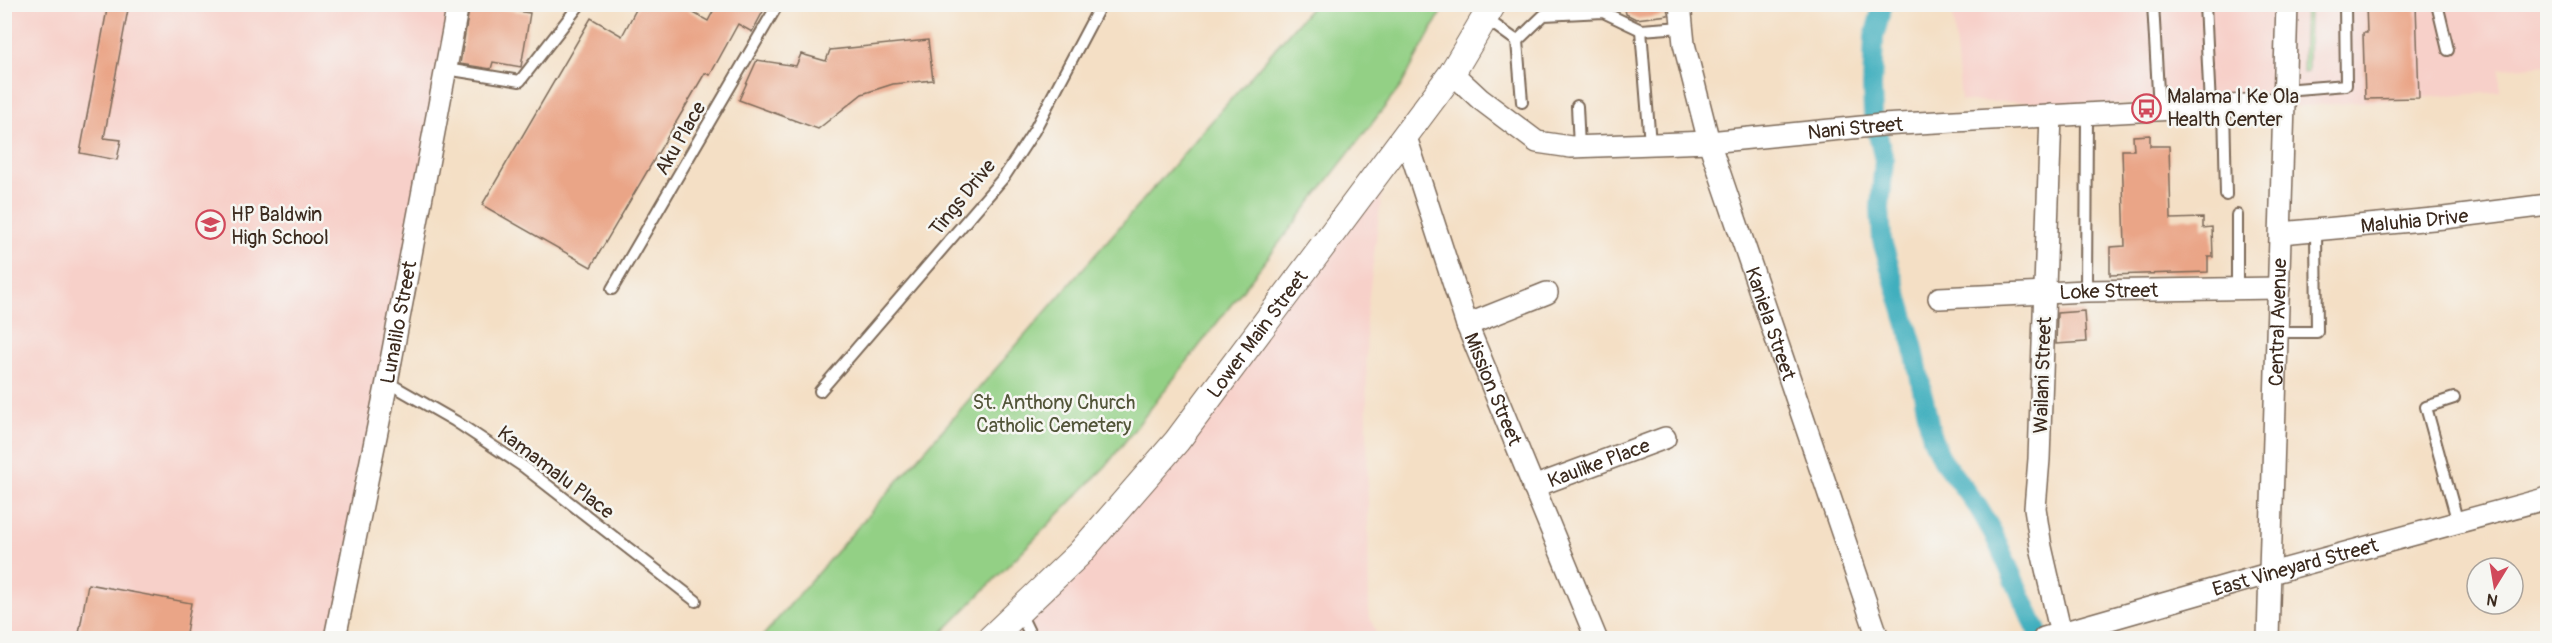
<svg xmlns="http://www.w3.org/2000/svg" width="2552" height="643" viewBox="0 0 2552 643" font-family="Pangolin,sans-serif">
  <rect width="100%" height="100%" fill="#f6f6f2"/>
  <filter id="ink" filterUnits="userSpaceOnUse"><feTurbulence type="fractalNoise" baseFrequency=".0167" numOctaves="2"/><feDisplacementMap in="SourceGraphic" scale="12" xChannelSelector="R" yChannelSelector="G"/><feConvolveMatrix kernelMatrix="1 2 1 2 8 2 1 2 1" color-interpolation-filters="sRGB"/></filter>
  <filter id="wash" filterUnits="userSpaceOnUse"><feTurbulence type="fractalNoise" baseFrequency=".008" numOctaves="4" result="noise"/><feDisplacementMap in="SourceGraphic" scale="24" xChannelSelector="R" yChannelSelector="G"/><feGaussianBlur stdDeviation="1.35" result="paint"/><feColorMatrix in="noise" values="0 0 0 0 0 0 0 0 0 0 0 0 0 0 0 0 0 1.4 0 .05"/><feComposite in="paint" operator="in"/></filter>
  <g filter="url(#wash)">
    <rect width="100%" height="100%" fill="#f4dfc5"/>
    <g fill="#f7d0c9">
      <polygon points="4,5 458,5 335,638 5,638"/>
      <polygon points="1952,5 2547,5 2547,65 2500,69 2500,92 2292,107 1961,101"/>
      <polygon points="1383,184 1366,319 1369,615 1378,638 998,638"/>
    </g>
    <g fill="#93d085" stroke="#677d52" stroke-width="1.5">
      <polygon points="1313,5 1445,5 1401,86 1106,466 937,638 761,638"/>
      <polygon points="2305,5 2309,5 2308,72 2303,73"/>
    </g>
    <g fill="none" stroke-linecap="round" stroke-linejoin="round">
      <polyline stroke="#41afbe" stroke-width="20" points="1883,4 1874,37 1872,87 1873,114 1884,160 1880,208 1882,241 1913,345 1932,438 1942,460 1978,507 1993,533 2037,631"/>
    </g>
    <g id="blocks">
      <g fill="#eaa587">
        <polygon points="108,4 129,4 104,138 121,140 117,160 80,153"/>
        <polygon points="470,4 502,4 501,9 530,13 521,67 493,62 491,69 460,64"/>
        <polygon points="639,4 677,4 708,21 717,4 767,4 752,32 738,24 710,75 705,73 591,267 482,205 591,18 622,36"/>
        <polygon points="1624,4 1667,4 1668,15 1636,19 1626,14"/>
        <polygon points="2366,4 2416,4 2419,98 2365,99 2363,33 2367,33"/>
        <polygon points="928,40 933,80 893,84 862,94 818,129 739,100 757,60 796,66 801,54 826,61 830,50"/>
        <polygon points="2150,135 2150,146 2169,146 2171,219 2203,218 2203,228 2212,227 2213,257 2208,257 2208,272 2110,275 2110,247 2125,246 2122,150 2134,150 2133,136"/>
        <polygon points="2084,311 2086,342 2056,344 2057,313"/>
        <polygon points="88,584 191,603 185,639 78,639"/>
      </g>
    </g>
  </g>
  <g filter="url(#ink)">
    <use href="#blocks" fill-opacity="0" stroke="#7c6958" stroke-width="1.5"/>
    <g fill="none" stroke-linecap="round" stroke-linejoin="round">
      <defs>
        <g id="service">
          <polyline points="2153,4 2159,109"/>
          <polyline points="2205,4 2210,106"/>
          <polyline points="2437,4 2448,50"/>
          <polyline points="4,5 5,4"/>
          <polyline points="1485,18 1517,41 1522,102"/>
          <polyline points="1641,30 1650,144"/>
          <polyline points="1517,41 1544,15 1603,12 1641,30 1682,27"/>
          <polyline points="446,69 520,81 580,4"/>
          <polyline points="2284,90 2346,85 2345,4"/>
          <polyline points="1577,106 1579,147"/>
          <polyline points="2224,106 2226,195"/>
          <polyline points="2237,287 2237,215"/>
          <polyline points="612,289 778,4"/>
          <polyline points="2086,291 2087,112"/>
          <polyline points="2278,332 2317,332 2316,230"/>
          <polyline points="387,382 455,421 524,467 696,601"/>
          <polyline points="820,391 1004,177 1034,131 1101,4"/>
          <polyline points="2454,398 2426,407 2458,523"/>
          <polyline points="1019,611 1032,638"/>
        </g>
        <g id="minor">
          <path id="s1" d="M1680,4L1684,44L1709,142L1878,638"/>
          <path id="s2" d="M1452,73L1480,99L1537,142L1571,147L1709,142L1882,125L2283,103"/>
          <polyline points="2051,115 2039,459 2035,508 2041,547 2061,634"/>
          <path id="s3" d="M1405,134L1467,325L1596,638"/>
          <path id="s4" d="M2281,233L2444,218L2548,205"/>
          <path id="s5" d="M1939,298L2086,291L2279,288"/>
          <polyline points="1467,325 1547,293"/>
          <path id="s6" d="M1533,487L1665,438"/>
          <path id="s7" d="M335,638L387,382L458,4"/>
          <path id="s8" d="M2044,638L2271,573L2548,498"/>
          <path id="s9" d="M2268,638L2287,4"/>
        </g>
        <g id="tertiary">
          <path id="s10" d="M991,638L1079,554L1177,441L1452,73L1493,4"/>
        </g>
      </defs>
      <use href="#service" stroke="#7c6958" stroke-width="14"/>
      <use href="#minor" stroke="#7c6958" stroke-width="24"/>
      <use href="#tertiary" stroke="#7c6958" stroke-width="28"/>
      <use href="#service" stroke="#fff" stroke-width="10"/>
      <use href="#minor" stroke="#fff" stroke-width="21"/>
      <use href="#tertiary" stroke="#fff" stroke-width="26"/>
    </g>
  </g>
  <defs>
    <symbol id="bus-ring" viewBox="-11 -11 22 22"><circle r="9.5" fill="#f6f6f2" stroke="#d1495b" stroke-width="1.5"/><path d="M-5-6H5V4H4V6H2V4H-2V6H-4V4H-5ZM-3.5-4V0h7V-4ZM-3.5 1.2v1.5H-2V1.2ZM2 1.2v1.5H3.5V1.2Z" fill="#d1495b"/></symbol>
    <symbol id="school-ring" viewBox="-11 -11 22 22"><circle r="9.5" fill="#f6f6f2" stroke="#d1495b" stroke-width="1.5"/><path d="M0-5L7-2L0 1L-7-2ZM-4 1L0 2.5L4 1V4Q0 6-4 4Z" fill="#d1495b"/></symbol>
  </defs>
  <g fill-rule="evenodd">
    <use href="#bus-ring" x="2130" y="92" width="33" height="33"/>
    <use href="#school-ring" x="194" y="208" width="33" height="33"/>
  </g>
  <g text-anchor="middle" stroke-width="5" stroke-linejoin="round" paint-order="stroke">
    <g font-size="20" fill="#3b2a1e" stroke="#f6f6f2" text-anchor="start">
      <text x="2167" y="103">Malama I Ke Ola<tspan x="2167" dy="23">Health Center</tspan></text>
      <text x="231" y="221">HP Baldwin<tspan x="231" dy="23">High School</tspan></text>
    </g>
    <g font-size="20" fill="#3b2a1e" stroke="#f6f6f2">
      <text dy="7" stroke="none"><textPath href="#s2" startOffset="429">Nani Street</textPath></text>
      <text transform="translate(680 138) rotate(-60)" y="7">Aku Place</text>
      <text transform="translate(962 197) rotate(-51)" y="7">Tings Drive</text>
      <text dy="7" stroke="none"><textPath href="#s4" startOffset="134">Maluhia Drive</textPath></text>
      <text dy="7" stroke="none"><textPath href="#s5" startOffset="170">Loke Street</textPath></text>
      <text dy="7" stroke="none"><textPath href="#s9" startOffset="316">Central Avenue</textPath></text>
      <text dy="7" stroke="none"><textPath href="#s7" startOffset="322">Lunalilo Street</textPath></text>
      <text dy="7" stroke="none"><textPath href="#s1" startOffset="333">Kaniela Street</textPath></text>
      <text dy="7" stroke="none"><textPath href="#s10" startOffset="405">Lower Main Street</textPath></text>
      <text transform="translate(2042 375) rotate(-88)" y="7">Wailani Street</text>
      <text dy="7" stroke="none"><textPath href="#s3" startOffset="270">Mission Street</textPath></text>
      <text dy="7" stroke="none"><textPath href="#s6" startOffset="70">Kaulike Place</textPath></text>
      <text transform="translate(556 472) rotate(37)" y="7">Kamamalu Place</text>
      <text dy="7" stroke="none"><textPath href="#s8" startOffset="261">East Vineyard Street</textPath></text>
    </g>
    <g font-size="20" fill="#515438" stroke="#f6f6f2">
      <text x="1054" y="409">St. Anthony Church<tspan x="1054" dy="23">Catholic Cemetery</tspan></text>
    </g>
  </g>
  <rect width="2552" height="643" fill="none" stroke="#f6f6f2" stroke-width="24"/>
  <g transform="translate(2495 586) rotate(191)"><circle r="28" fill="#f6f6f2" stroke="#aba49d" stroke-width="1.5"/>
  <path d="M0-4.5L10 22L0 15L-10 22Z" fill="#d1495b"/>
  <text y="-9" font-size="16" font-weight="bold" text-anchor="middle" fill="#3b2a1e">N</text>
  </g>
</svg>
